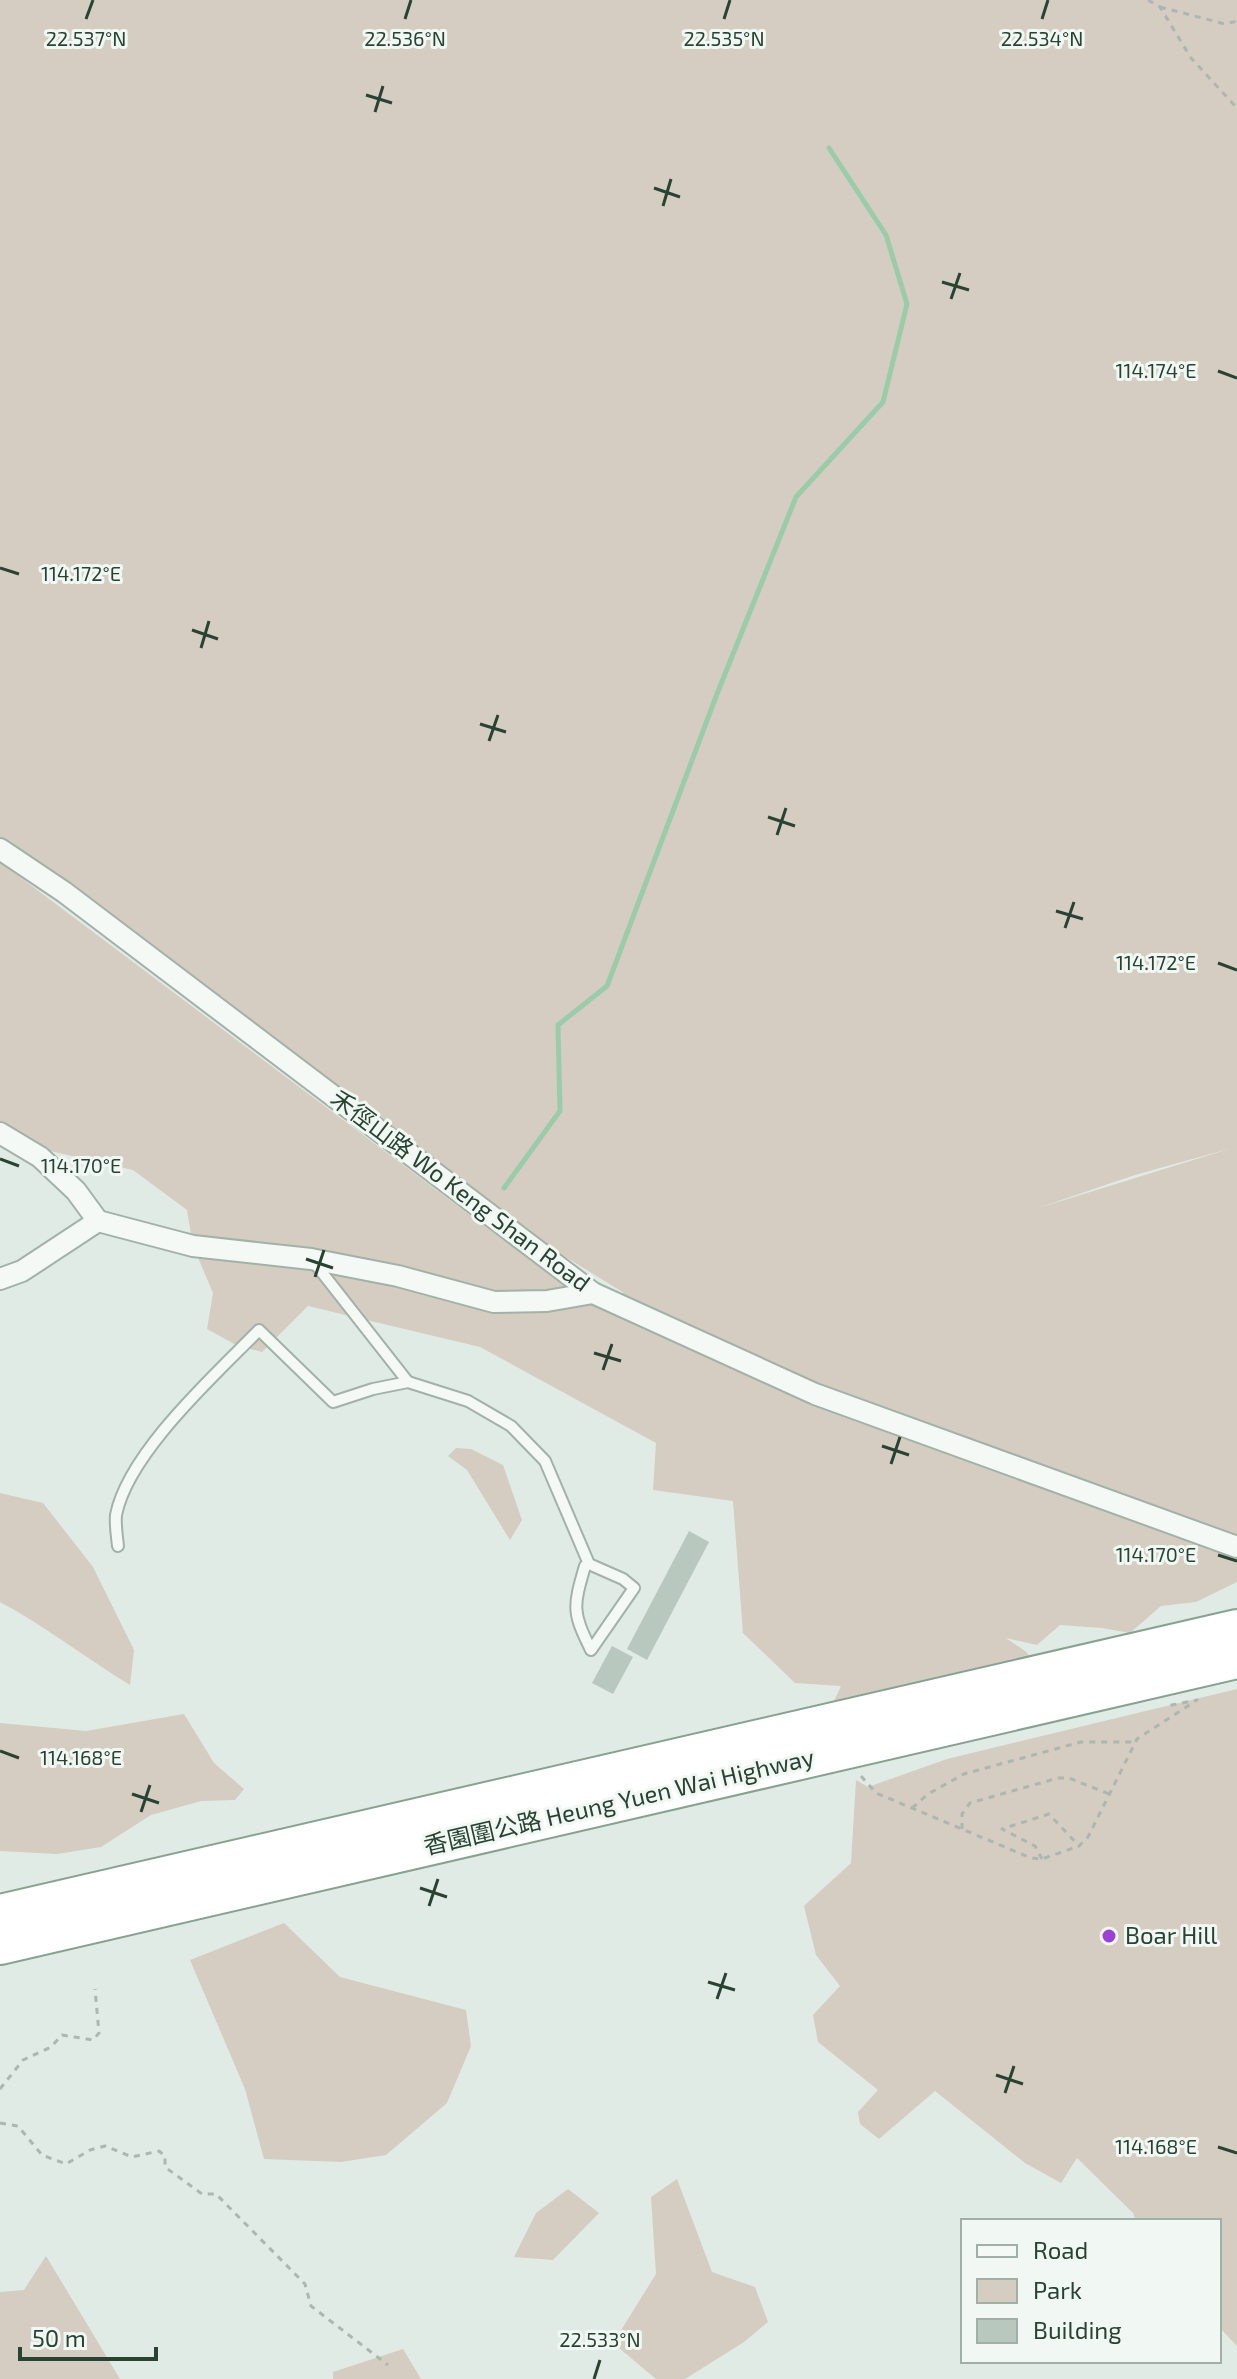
<svg xmlns="http://www.w3.org/2000/svg" width="1237" height="2379" viewBox="0 0 1237 2379" font-family="'Exo 2','Noto Sans SC',sans-serif">
  <rect width="100%" height="100%" fill="#e1ebe5"/>
  <g fill="#d5ccc2" fill-rule="evenodd">
    <path d="M0,0H1237V1582L1196,1602L1161,1606L1130,1633L1102,1628L1060,1625L1037,1645L1006,1638L1025,1651L1036,1663L828,1714L841,1686L795,1683L743,1633L733,1501L653,1490L656,1443L480,1347L308,1306L262,1352L236,1345L207,1329L213,1293L193,1246L187,1210L133,1170L16,1143L0,1130V862L499,1237L541,1264L593,1293H624L543,1243L46,869L0,838ZM1232,1148L1035,1209L1135,1175Z"/>
    <polygon points="456,1448 471,1449 503,1465 522,1520 510,1540 467,1470 448,1456"/>
    <path d="M0,1493L43,1503L93,1567L134,1650L130,1685C86,1658 45,1626 0,1602Z"/>
    <polygon points="1237,1689 1237,2346 1219,2327 1219,2221 1136,2221 1133,2213 1077,2158 1061,2183 1025,2163 935,2091 879,2139 860,2124 858,2112 878,2090 818,2042 813,2015 840,1986 816,1955 804,1906 851,1863 856,1780 868,1787 947,1759"/>
    <polygon points="184,1714 214,1763 244,1789 235,1800 201,1801 151,1815 101,1847 57,1854 0,1851 0,1723 86,1731"/>
    <polygon points="284,1923 340,1977 466,2010 471,2046 447,2103 386,2155 341,2162 264,2159 245,2089 190,1960"/>
    <polygon points="677,2179 712,2272 755,2287 768,2322 744,2342 685,2379 656,2379 613,2343 656,2274 651,2197"/>
    <polygon points="568,2189 599,2213 553,2260 514,2257 536,2213"/>
    <polygon points="46,2256 120,2379 0,2379 0,2292 24,2290"/>
    <polygon points="403,2349 421,2379 333,2379 333,2372"/>
  </g>
  <g fill="none" stroke-linecap="round" stroke-linejoin="round">
    <polyline stroke="#9bcca9" stroke-width="5" points="504,1188 560,1111 558,1025 607,986 717,694 796,497 883,402 907,304 886,235 829,148"/>
  </g>
  <g fill="#b8c8be">
    <polygon points="689,1531 709,1542 647,1660 627,1649"/>
    <polygon points="612,1646 633,1657 613,1694 592,1683"/>
  </g>
  <g fill="none" stroke-linecap="round" stroke-linejoin="round">
    <defs>
      <g id="lane">
        <polyline points="313,1261 408,1382"/>
        <path d="M118,1546C117,1537 115,1525 116,1515C128,1453 215,1375 259,1330L333,1402L373,1389L408,1382L468,1401L511,1426L545,1461L589,1564L623,1579L634,1588L591,1650C572,1612 573,1607 585,1566L589,1564"/>
      </g>
      <g id="street">
        <polyline points="0,849 64,892 593,1293 815,1394 1237,1547"/>
        <polyline points="0,1133 40,1157 76,1191 98,1221"/>
        <polyline points="0,1279 22,1271 98,1221 193,1246 311,1259 398,1276 494,1302 547,1301 593,1293"/>
      </g>
      <g id="highway">
        <polyline points="0,1914 1237,1629"/>
        <polyline points="0,1945 1237,1659"/>
      </g>
    </defs>
    <use href="#lane" stroke="#a2b2a8" stroke-width="14"/>
    <use href="#street" stroke="#a2b2a8" stroke-width="24"/>
    <use href="#highway" stroke="#88a292" stroke-width="42"/>
    <g stroke="#abb7b0" stroke-width="3" stroke-dasharray="6 6" stroke-linecap="butt">
      <polyline points="1148,0 1160,7 1191,58 1237,108"/>
      <polyline points="1160,7 1225,24 1237,21"/>
      <polyline points="861,1776 876,1793 1031,1858 1042,1859 1079,1846"/>
      <polyline points="912,1808 928,1794 964,1774 1081,1742 1134,1742"/>
      <polyline points="962,1829 962,1814 970,1803 1058,1778 1069,1778 1109,1794"/>
      <polyline points="1042,1859 1035,1846 1002,1829 1049,1814 1079,1846 1088,1837 1137,1739 1197,1700 1167,1706"/>
      <polyline points="0,2089 23,2060 51,2047 62,2035 93,2040 99,2033 95,1989"/>
      <polyline points="0,2123 18,2126 42,2155 66,2164 90,2150 105,2146 132,2157 159,2151 165,2156 165,2167 202,2194 216,2194 305,2284 311,2306 388,2365"/>
    </g>
    <use href="#lane" stroke="#f4f9f6" stroke-width="10"/>
    <use href="#street" stroke="#f4f9f6" stroke-width="20"/>
    <use href="#highway" stroke="#fff" stroke-width="38"/>
  </g>
  <path fill="none" stroke="#294333" stroke-width="3" d="M86,19L93,0M405,19L411,0M724,19L730,0M1042,19L1048,0M366,95L392,103M375,112L383,86M654,188L680,197M663,206L671,179M942,282L969,290M951,299L960,273M1218,371L1237,378M0,568L19,574M192,630L218,639M201,648L209,621M480,724L506,732M489,741L498,715M768,817L795,826M777,835L786,808M1056,911L1083,919M1065,928L1074,902M1218,963L1237,970M0,1159L19,1166M306,1259L333,1268M315,1277L324,1250M594,1353L621,1361M603,1370L612,1344M882,1446L909,1455M891,1464L900,1437M1218,1555L1237,1561M0,1751L19,1758M132,1794L159,1803M141,1812L150,1785M420,1888L447,1897M429,1906L438,1879M708,1982L735,1990M717,1999L726,1973M996,2075L1023,2084M1005,2093L1014,2066M1218,2147L1237,2153M594,2379L600,2360"/>
  <circle fill="#9d41d5" stroke="#f1f8f3" stroke-width="3" cx="1109" cy="1936" r="8"/>
  <g text-anchor="middle" stroke-width="6" stroke-linejoin="round" paint-order="stroke">
    <g font-size="24" fill="#294333" stroke="#f1f8f3">
      <text transform="translate(460 1191) rotate(37)" y="8">禾徑山路 Wo Keng Shan Road</text>
      <text transform="translate(619 1802) rotate(-13)" y="8">香園圍公路 Heung Yuen Wai Highway</text>
    </g>
    <g font-size="24" fill="#294333" stroke="#f1f8f3" text-anchor="start">
      <text x="1125" y="1944">Boar Hill</text>
    </g>
  </g>
  <g font-size="20" text-anchor="middle" fill="#294333" stroke="#f1f8f3" stroke-width="6" stroke-linejoin="round" paint-order="stroke">
    <text x="86" y="46">22.537°N</text>
    <text x="405" y="46">22.536°N</text>
    <text x="724" y="46">22.535°N</text>
    <text x="1042" y="46">22.534°N</text>
    <text x="1156" y="378">114.174°E</text>
    <text x="81" y="581">114.172°E</text>
    <text x="1156" y="970">114.172°E</text>
    <text x="81" y="1173">114.170°E</text>
    <text x="1156" y="1562">114.170°E</text>
    <text x="81" y="1765">114.168°E</text>
    <text x="1156" y="2154">114.168°E</text>
    <text x="600" y="2347">22.533°N</text>
  </g>
  <rect x="961" y="2219" width="260" height="144" fill="#f1f8f3" stroke="#a1b0a6" stroke-width="2"/>
  <rect x="977" y="2245" width="40" height="12" fill="#f4f9f6" stroke="#a1b0a6" stroke-width="2"/>
  <text x="1033" y="2259" font-size="24" fill="#294333">Road</text>
  <rect x="977" y="2279" width="40" height="24" fill="#d5ccc2" stroke="#a1b0a6" stroke-width="2"/>
  <text x="1033" y="2299" font-size="24" fill="#294333">Park</text>
  <rect x="977" y="2319" width="40" height="24" fill="#b8c8be" stroke="#a1b0a6" stroke-width="2"/>
  <text x="1033" y="2339" font-size="24" fill="#294333">Building</text>
  <path d="M20 2347v12h136v-12" fill="none" stroke="#294333" stroke-width="4"/>
  <text x="32" y="2347" font-size="24" fill="#294333" stroke="#f1f8f3" stroke-width="6" paint-order="stroke">50 m</text>
</svg>
